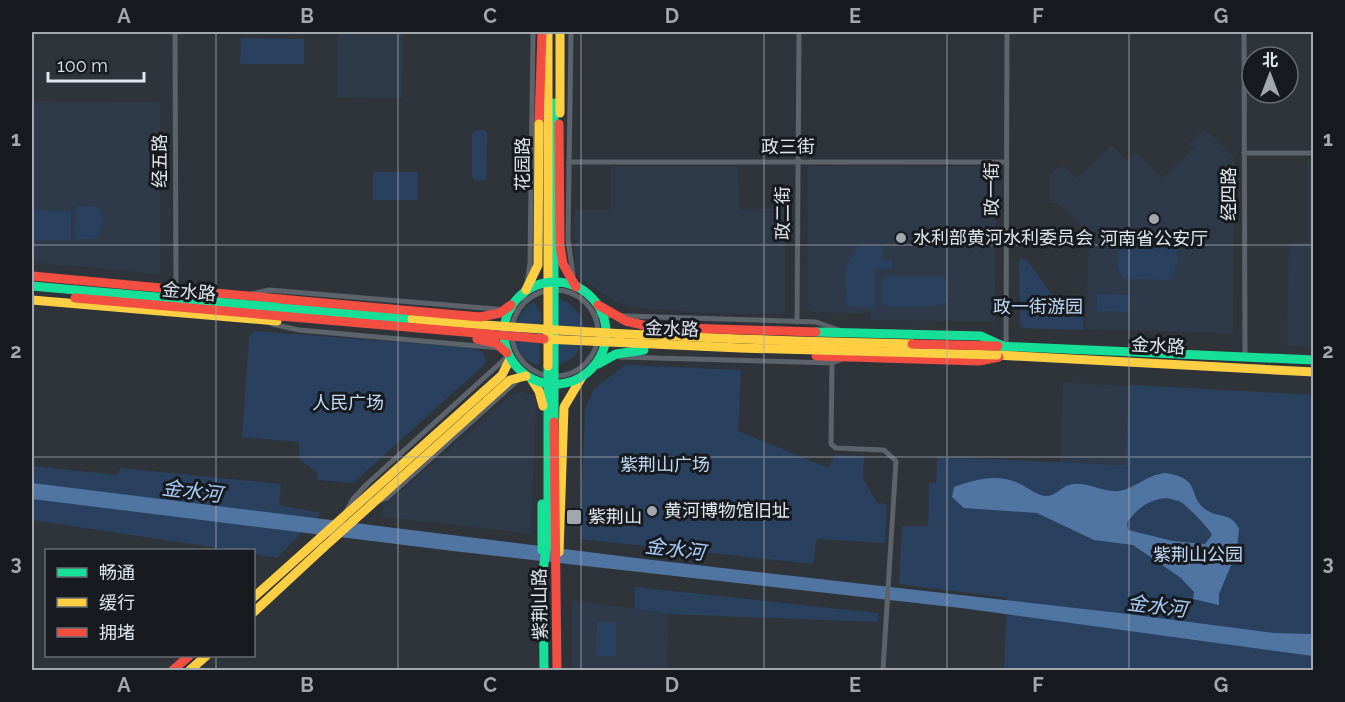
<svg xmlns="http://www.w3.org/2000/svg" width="1345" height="702" viewBox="0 0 1345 702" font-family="Raleway,'Noto Sans SC',sans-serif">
  <rect width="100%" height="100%" fill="#2f343a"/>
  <g fill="#2e3a49">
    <polygon points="338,32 403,32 402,98 337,97"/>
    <polygon points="32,101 160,102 160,274 32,262"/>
    <polygon points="1205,129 1234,157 1233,333 1086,329 1089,234 1058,203 1050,203 1050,174 1063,165 1076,179 1112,145 1126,161 1136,152 1162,178 1194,149 1189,143"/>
    <polygon points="1308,164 1313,164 1313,347 1287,346 1289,243 1308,242"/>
    <polygon points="808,166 996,167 995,321 870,320 870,313 814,312 807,309"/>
    <polygon points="611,167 738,167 739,209 785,209 785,314 725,314 630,307 615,301 582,279 575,269 575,210 611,210"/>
    <polygon points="1063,383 1129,386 1126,465 1060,462"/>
    <polygon points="521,392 534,395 536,401 531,534 380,516 385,505 510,396"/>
    <polygon points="572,600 669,614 667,670 572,670"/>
  </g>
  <g fill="#29415f">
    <polygon points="241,38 304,39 304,64 240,64"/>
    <polygon points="475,130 484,130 487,133 486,180 475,180 472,176 472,133"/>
    <rect x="373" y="172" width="45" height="28"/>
    <path d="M76,206L98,207C106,216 103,231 94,239H75Z"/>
    <polygon points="33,210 71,211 71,240 33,240"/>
    <path d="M1123,241H1173C1181,251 1177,271 1169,280L1124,279C1116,271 1115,249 1123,241Z"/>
    <polygon points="860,246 882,246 882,260 892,260 892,269 874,269 874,308 847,306 845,269 856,248"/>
    <polygon points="1022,259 1027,260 1062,309 1084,315 1083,330 1024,328 1020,325 1019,261"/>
    <polygon points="885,277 942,277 946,281 947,302 937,306 885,306 882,304 881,280"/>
    <polygon points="1097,294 1130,295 1129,312 1097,311"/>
    <path d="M556,297C584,309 593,329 575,356L558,366Z"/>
    <path d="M534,302L541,314L539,365C507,358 508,317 534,302Z"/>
    <polygon points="253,331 475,348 483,353 486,363 353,483 317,480 318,474 299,458 299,442 242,437 249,337"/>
    <polygon points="625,365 741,370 738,431 828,468 835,455 864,456 863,478 877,503 887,504 885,543 817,539 813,564 580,539 585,409 594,389"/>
    <polygon points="1133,385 1313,395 1313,670 1004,670 1007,598 899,584 902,526 928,526 929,483 936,483 937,457 1125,465 1129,386"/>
    <polygon points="32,466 117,475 120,468 281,484 279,505 321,513 277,558 254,554 254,550 231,550 32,520"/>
    <polygon points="634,587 878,613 878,622 669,614 635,609"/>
    <polygon points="597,622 616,622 616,656 596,656"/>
  </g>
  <g fill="#5075a2" fill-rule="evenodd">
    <path d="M1166,473C1204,479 1186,498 1208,511C1221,518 1232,513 1239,529L1237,551L1219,594V605L1193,599L1194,592L1181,578L1133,545L1094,540L1037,513L964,508L952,497L954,487C976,479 999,473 1020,484C1029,488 1036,495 1045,496C1057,496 1059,488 1069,485C1086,480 1102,493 1119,491C1136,488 1148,474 1166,473ZM1166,498C1171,499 1177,500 1181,502C1186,505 1211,530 1212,535L1205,544L1173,541L1128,530L1127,523C1136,509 1150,499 1166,498Z"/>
    <polygon points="32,483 644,559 1128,614 1274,633 1313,634 1313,656 961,608 453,551 32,499"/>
  </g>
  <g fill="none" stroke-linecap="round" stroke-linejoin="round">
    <g stroke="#5d636a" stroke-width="5">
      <polyline points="175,32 176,290"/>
      <polyline points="571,32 568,239 573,275"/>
      <polyline points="1244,32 1245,357"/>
      <polyline points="1244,153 1314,153"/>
      <polyline points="569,162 1007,162"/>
      <circle cx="555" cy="333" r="43"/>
      <polyline points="251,294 269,290 518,311"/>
      <polyline points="524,303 530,263 533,32"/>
      <polyline points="594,315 816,322 839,330"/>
      <polyline points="797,322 799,32"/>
      <polyline points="272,324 299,330 501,348"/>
      <polyline points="1006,347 1007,32"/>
      <polyline points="619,357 832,363 843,359"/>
      <polyline points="832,363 831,444 836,448 884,450 896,461 883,670"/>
      <polyline points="379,501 387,498 519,379"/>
      <polyline points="347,510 353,499 367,484 509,355"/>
    </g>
    <g stroke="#16e098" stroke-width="9">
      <polyline points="554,103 554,422"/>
      <polyline points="32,286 76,290"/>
      <polyline points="816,332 981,336 1003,346"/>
      <polyline points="998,346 1314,360"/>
      <polyline points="542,504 542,550"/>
      <polyline points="544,670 543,570 548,537 548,366"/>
    </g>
    <g stroke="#ffcf43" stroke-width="9">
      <polyline points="548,32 548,366"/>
      <polyline points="560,32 560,113"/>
      <polyline points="32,300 277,321"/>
      <polyline points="997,355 1314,372"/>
      <polyline points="532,380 539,391 543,406"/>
      <polyline points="559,552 564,407 582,377"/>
      <polyline points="254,597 502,375 510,359"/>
      <polyline points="254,612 323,548"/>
      <polyline points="190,670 206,656"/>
    </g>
    <g stroke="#f24e42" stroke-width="9">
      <polyline points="539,124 542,32"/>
      <polyline points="32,276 280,299"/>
      <polyline points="816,356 979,361 999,357"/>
      <polyline points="554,422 557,670"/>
      <polyline points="173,670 189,656"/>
    </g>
    <g stroke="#16e098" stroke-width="9">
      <circle cx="555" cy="333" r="51"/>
      <polyline points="76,290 412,319"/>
      <polyline points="598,364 616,354 644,350"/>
    </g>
    <g stroke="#ffcf43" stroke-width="9">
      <polyline points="526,290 538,265 539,124"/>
      <path d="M412,319C578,334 745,340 912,344"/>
      <polyline points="544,339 740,348 997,355"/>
      <polyline points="323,548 510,380 526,376"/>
    </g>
    <g stroke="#f24e42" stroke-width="9">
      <polyline points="559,124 560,246 563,264 576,287"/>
      <polyline points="75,298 544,339"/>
      <polyline points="280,299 480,317 500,313 511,305"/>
      <polyline points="598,305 626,321 651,327 816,332"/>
      <polyline points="477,339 496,343 507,353"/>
      <polyline points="912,344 998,346"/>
    </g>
  </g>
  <path fill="none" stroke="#a2a8ae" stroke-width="1.5" stroke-opacity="0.55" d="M216,32V550M398,32V670M581,32V670M764,32V670M947,32V670M1129,32V670M32,245H1314M32,457H1314M216,656V670"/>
  <g fill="#a2a8ae" stroke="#171b20" stroke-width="2">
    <circle cx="1154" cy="219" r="6"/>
    <circle cx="901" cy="238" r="6"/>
    <circle cx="652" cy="511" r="6"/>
    <rect x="566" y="509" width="16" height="16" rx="3"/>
  </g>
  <g text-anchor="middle" stroke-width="6" stroke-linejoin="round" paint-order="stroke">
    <g font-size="18" fill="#e0e6ed" stroke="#171b20">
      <text x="788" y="153">政三街</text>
      <text transform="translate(160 161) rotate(-90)" y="6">经五路</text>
      <text transform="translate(523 164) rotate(-90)" y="6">花园路</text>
      <text transform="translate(992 189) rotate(-90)" y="6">政一街</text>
      <text transform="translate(1229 194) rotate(-90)" y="6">经四路</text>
      <text transform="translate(783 213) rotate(-90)" y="6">政二街</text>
      <text transform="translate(189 292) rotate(5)" y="6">金水路</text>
      <text transform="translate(672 329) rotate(2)" y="6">金水路</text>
      <text transform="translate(1158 346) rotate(3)" y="6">金水路</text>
      <text transform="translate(540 604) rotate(-91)" y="6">紫荆山路</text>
    </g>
    <g font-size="18" fill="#e0e6ed" stroke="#171b20" text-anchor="start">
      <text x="913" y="244">水利部黄河水利委员会</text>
      <text x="1154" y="245" text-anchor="middle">河南省公安厅</text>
      <text x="664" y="517">黄河博物馆旧址</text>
      <text x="588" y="523">紫荆山</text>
    </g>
    <g font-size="18" fill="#c2daf7" stroke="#171b20">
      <text x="1038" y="313">政一街游园</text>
      <text x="348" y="409">人民广场</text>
      <text x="665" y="471">紫荆山广场</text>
      <text x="1198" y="561">紫荆山公园</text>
    </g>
    <g font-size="20" font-style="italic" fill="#aacdf8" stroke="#171b20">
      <text transform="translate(192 491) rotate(7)" y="7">金水河</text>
      <text transform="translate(675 549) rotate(7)" y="7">金水河</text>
      <text transform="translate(1157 606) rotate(7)" y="7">金水河</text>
    </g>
  </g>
  <rect width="1345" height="702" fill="none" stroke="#171b20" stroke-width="66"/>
  <rect x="45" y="549" width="210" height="108" fill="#171b20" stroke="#676c72" stroke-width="1.5"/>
  <rect x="57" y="568" width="30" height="9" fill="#16e098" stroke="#676c72" stroke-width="1.5"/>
  <text x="99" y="579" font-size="18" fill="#e0e6ed">畅通</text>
  <rect x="57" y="598" width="30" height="9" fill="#ffcf43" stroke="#676c72" stroke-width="1.5"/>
  <text x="99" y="609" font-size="18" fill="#e0e6ed">缓行</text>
  <rect x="57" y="628" width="30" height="9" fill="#f24e42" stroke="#676c72" stroke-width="1.5"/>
  <text x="99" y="639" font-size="18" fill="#e0e6ed">拥堵</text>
  <g transform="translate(1270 75)"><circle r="28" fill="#171b20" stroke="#676c72" stroke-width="1.5"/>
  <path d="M0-4.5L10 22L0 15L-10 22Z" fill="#a2a8ae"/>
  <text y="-9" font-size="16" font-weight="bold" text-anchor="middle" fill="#e0e6ed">北</text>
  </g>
  <path d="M48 72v9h96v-9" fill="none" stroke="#e0e6ed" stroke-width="3"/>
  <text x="57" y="72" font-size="18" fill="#e0e6ed" stroke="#171b20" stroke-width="4.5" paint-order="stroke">100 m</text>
  <rect x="33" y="33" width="1279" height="636" fill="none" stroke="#a2a8ae" stroke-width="2"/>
  <g font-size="20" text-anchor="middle" font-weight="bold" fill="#a2a8ae">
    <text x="124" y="23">A</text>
    <text x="307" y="23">B</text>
    <text x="490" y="23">C</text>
    <text x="672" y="23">D</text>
    <text x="855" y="23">E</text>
    <text x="1038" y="23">F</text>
    <text x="1221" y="23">G</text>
    <text x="16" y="146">1</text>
    <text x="1328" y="146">1</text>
    <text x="16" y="358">2</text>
    <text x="1328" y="358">2</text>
    <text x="16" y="570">3</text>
    <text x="1328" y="570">3</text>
    <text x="124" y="692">A</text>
    <text x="307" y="692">B</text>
    <text x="490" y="692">C</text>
    <text x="672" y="692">D</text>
    <text x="855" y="692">E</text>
    <text x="1038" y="692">F</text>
    <text x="1221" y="692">G</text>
  </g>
</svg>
